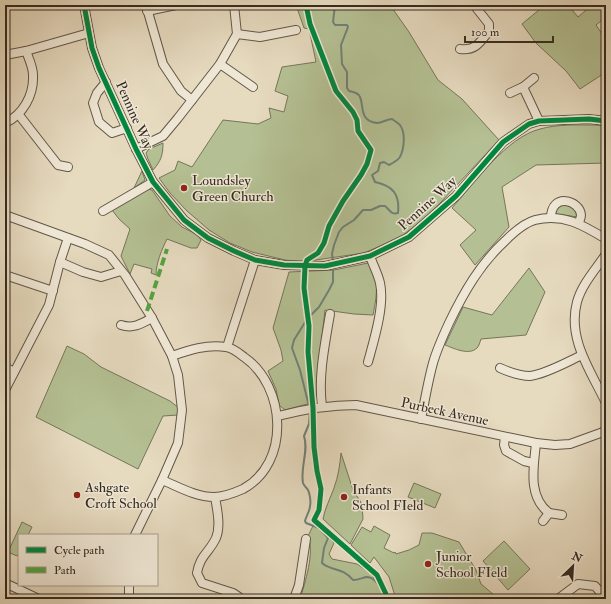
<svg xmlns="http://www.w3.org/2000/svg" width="611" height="604" viewBox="0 0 611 604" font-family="'IM FELL Double Pica',serif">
  <rect width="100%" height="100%" fill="#e6dabf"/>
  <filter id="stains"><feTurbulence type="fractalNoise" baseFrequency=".005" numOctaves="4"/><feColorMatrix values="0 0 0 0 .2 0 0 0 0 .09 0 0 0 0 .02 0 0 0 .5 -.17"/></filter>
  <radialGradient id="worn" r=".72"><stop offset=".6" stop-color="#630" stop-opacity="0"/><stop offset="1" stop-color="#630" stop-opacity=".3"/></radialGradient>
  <g fill="#b4c093" stroke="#75765a">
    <polygon points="296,5 390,5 409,32 438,80 462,99 499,140 427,217 399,238 364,253 302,262 285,260 252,252 230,243 209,230 187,211 170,193 159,178 175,170 178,161 192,167 223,120 258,124 271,118 269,108 284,112 288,96 275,91 282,67 316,62 309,29 304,28"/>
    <polygon points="545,5 568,5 578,17 592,5 606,5 606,17 596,25 606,40 606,72 580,89 566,71 536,43 522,24"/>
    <path d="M595,125L606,126V163L536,165L502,187L509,227L475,265L460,245L476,230L452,208C474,183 507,137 540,129C558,124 576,125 595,125Z"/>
    <path d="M163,143C163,155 161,161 153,170L148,159L146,153L149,149Z"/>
    <polygon points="142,171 145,180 134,188"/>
    <path d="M147,189L152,190L170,216L182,227L198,235L201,240L197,248H191L167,239C162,249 156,263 156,275L151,273L152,269L134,264L130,274L121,256L130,229L119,219L112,210Z"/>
    <polygon points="564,203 576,208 578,217 555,214 556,206"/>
    <path d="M368,263C381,276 376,299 373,315L354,314L325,310L315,402L285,410L279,405L276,389L268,371L283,361L281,350L273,328L289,272L334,270Z"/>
    <path d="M529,268L545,292L526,335L481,339C480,342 479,346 477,348C469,356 453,348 445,345L463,307L492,315Z"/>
    <polygon points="67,346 84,354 101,367 170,401 179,408 178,415 163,416 138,469 36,417"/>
    <path d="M341,453L353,490L362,504L363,519L350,544L323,519C325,508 330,499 334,488C338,477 340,465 341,453Z"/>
    <polygon points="414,483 441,494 435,508 408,497"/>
    <polygon points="22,522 32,527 28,535 19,535 19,553 17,556 8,552"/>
    <path d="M315,522L334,543L329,554L332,559L357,564L371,573L384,596V599H300C305,583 315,552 308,536Z"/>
    <polygon points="374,526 390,535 384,548 394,553 395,552 396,554 409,550 419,545 422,533 432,533 459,542 476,570 481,584 494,595 490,599 396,599 389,577 374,557 370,563 351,545 362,527 371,532"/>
    <polygon points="504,541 530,569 508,590 483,561"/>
  </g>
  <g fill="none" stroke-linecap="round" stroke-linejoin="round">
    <g stroke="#708176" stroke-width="2">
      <path d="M333,261L332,254L334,245L339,232L343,227L354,220L363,210H371L380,206H385C390,210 391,215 398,213C400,194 393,186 375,182L372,175L378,171L380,163L384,162L389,165C393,163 397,161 400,157C404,149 406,133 400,125C398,123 395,121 392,119C387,119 382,123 377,123C359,121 364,106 360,97C358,92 353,92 349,91L347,88V72L342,64L341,45L348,27L347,25H335L333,22L335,5"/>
      <polyline points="309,406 300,370 292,348 294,340 307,319 319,307 329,290 333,282 333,266"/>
      <path d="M310,410L309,424L304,436C309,452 300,466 303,483C304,486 306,487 308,490C310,494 311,502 310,506C310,511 306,516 305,521L306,523L319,528L328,538L324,548L322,563C330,571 343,567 353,580C358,580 362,578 366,577C377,577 382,591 384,599"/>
    </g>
    <defs>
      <g id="minor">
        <polyline points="84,5 92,48 99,68 136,149 153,182 184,220 208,238 234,251 255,260 284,265 325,266 370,256 409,237 456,196 503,142 529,124 539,121 589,119 606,121"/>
        <polyline points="146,5 163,64 181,91 192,100"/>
        <polyline points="147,11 176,5"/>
        <polyline points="237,34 260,37 296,30"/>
        <path d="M460,49C476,51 480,42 489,31V24L474,5"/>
        <polyline points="5,55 26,51 89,33"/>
        <polyline points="220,64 253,87"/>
        <polyline points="106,82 97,93 93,103 99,122 112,133 127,128"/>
        <polyline points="523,87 539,121"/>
        <polyline points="510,93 523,87 534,78"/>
        <polyline points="19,115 58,165 68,167"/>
        <path d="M5,123C23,115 34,95 33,75C33,67 29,59 26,51"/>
        <polyline points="136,149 163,136 178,118 220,64 237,34 234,5"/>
        <polyline points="103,211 153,182"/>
        <polyline points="5,215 85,244 109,255 125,275 152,318 172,356 178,375 182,410 178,443 162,480 135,535"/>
        <path d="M551,218C551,192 580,200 581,215C581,218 579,221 579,224"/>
        <path d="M606,254C596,269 582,284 577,302C567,339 591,371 606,403"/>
        <polyline points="60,262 83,272 101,277 121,271"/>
        <polyline points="5,275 53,291"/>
        <path d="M121,325C133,329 141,324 152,318"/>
        <polyline points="227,347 255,260"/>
        <path d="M368,362C374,340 385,305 380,283C378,274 373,265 370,256"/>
        <polyline points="5,367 14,372"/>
        <path d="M500,368C509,372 519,376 530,376C546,374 567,362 582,355"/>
        <polyline points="5,390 49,305 60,262 68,238"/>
        <path d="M322,406C318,376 325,344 330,314"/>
        <path d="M278,416C305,409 328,405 356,405L536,443L555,445L570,444L606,431"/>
        <path d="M421,419C425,400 428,381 433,363C437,349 443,336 449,323C464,292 480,264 505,241C513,233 524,223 535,220C563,213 583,225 606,239"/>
        <polyline points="505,437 504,445 506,451 524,461 533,463"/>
        <path d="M536,443C534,466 527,496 549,513L562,515"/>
        <path d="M162,480C179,487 196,497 214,497C224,497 234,493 243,489C291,463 286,386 244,357C239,353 233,348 226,347C207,344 189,350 172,356"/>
        <path d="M215,497C217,509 221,526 216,538C209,553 200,555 197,573L202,583L233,593L239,597"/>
        <polyline points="543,521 549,513"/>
        <polyline points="5,583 39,599"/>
        <polyline points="129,599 129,585"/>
        <polyline points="294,599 299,585 306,539"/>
        <polyline points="558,599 578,584 595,586 606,599"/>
      </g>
    </defs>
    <use href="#minor" stroke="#625748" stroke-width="10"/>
    <use href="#minor" stroke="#efe7d5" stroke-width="8"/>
    <polyline stroke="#53a441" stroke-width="4" stroke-dasharray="8 4" stroke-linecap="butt" points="147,311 167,249"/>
    <defs>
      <g id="cycleway">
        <polyline points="84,5 92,48 99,68 136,149 153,182 184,220 208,238 234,251 255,260 284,265 325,266 370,256 409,237 456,196 503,142 529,124 539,121 589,119 606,121"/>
        <polyline points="306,5 310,24 336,91 353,112 357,120 358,131 371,150 367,164 361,175 343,201 329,226 324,243 318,253 307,260 305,266 304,288 309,326 308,352 313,408 314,447 317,471 321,489 319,510 314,520 377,575 386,594 386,599"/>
      </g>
    </defs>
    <use href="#cycleway" stroke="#efe7d5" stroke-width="8"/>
    <use href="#cycleway" stroke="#00873e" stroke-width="5"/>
  </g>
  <g fill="#8f2418" stroke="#efe7d5" stroke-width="1.5">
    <circle cx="184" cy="188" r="4"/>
    <circle cx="77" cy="495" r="4"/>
    <circle cx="344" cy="497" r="4"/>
    <circle cx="428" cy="564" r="4"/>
  </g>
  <g text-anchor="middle" stroke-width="3" stroke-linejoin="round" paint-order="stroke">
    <g font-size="14" fill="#362b20" stroke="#efe7d5">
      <text transform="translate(135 115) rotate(66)" y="5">Pennine Way</text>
      <text transform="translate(427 203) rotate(-42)" y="5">Pennine Way</text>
      <text transform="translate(445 411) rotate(12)" y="5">Purbeck Avenue</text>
    </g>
    <g font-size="14" fill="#362b20" stroke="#efe7d5" text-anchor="start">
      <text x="192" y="185">Loundsley<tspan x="192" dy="16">Green Church</tspan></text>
      <text x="85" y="492">Ashgate<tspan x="85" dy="16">Croft School</tspan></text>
      <text x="352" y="494">Infants<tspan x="352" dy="16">School FIeld</tspan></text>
      <text x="436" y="561">Junior<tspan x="436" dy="16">School FIeld</tspan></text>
    </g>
  </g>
  <rect width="611" height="604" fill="none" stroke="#e6dabf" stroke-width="20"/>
  <rect x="6" y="6" width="599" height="592" fill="none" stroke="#362b20" stroke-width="2"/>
  <rect x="10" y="10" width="591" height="584" fill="none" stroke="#362b20"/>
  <rect x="18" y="534" width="140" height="52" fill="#efe7d5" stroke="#a59c8d"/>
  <rect x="26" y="547" width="20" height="6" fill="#00873e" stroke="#a59c8d"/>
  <text x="54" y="554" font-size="12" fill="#362b20">Cycle path</text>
  <rect x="26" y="567" width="20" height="6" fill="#53a441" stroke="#a59c8d"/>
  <text x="54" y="574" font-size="12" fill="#362b20">Path</text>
  <g transform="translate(573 566) rotate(25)" stroke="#efe7d5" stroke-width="3" paint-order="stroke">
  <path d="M0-3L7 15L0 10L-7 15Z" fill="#362b20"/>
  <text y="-6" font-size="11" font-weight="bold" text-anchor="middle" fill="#362b20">N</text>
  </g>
  <path d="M465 36v6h88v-6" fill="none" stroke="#362b20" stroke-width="2"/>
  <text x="471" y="36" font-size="12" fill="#362b20" stroke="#efe7d5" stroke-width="3" paint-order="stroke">100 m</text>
  <rect width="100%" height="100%" filter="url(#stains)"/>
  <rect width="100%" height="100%" fill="url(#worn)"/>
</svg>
